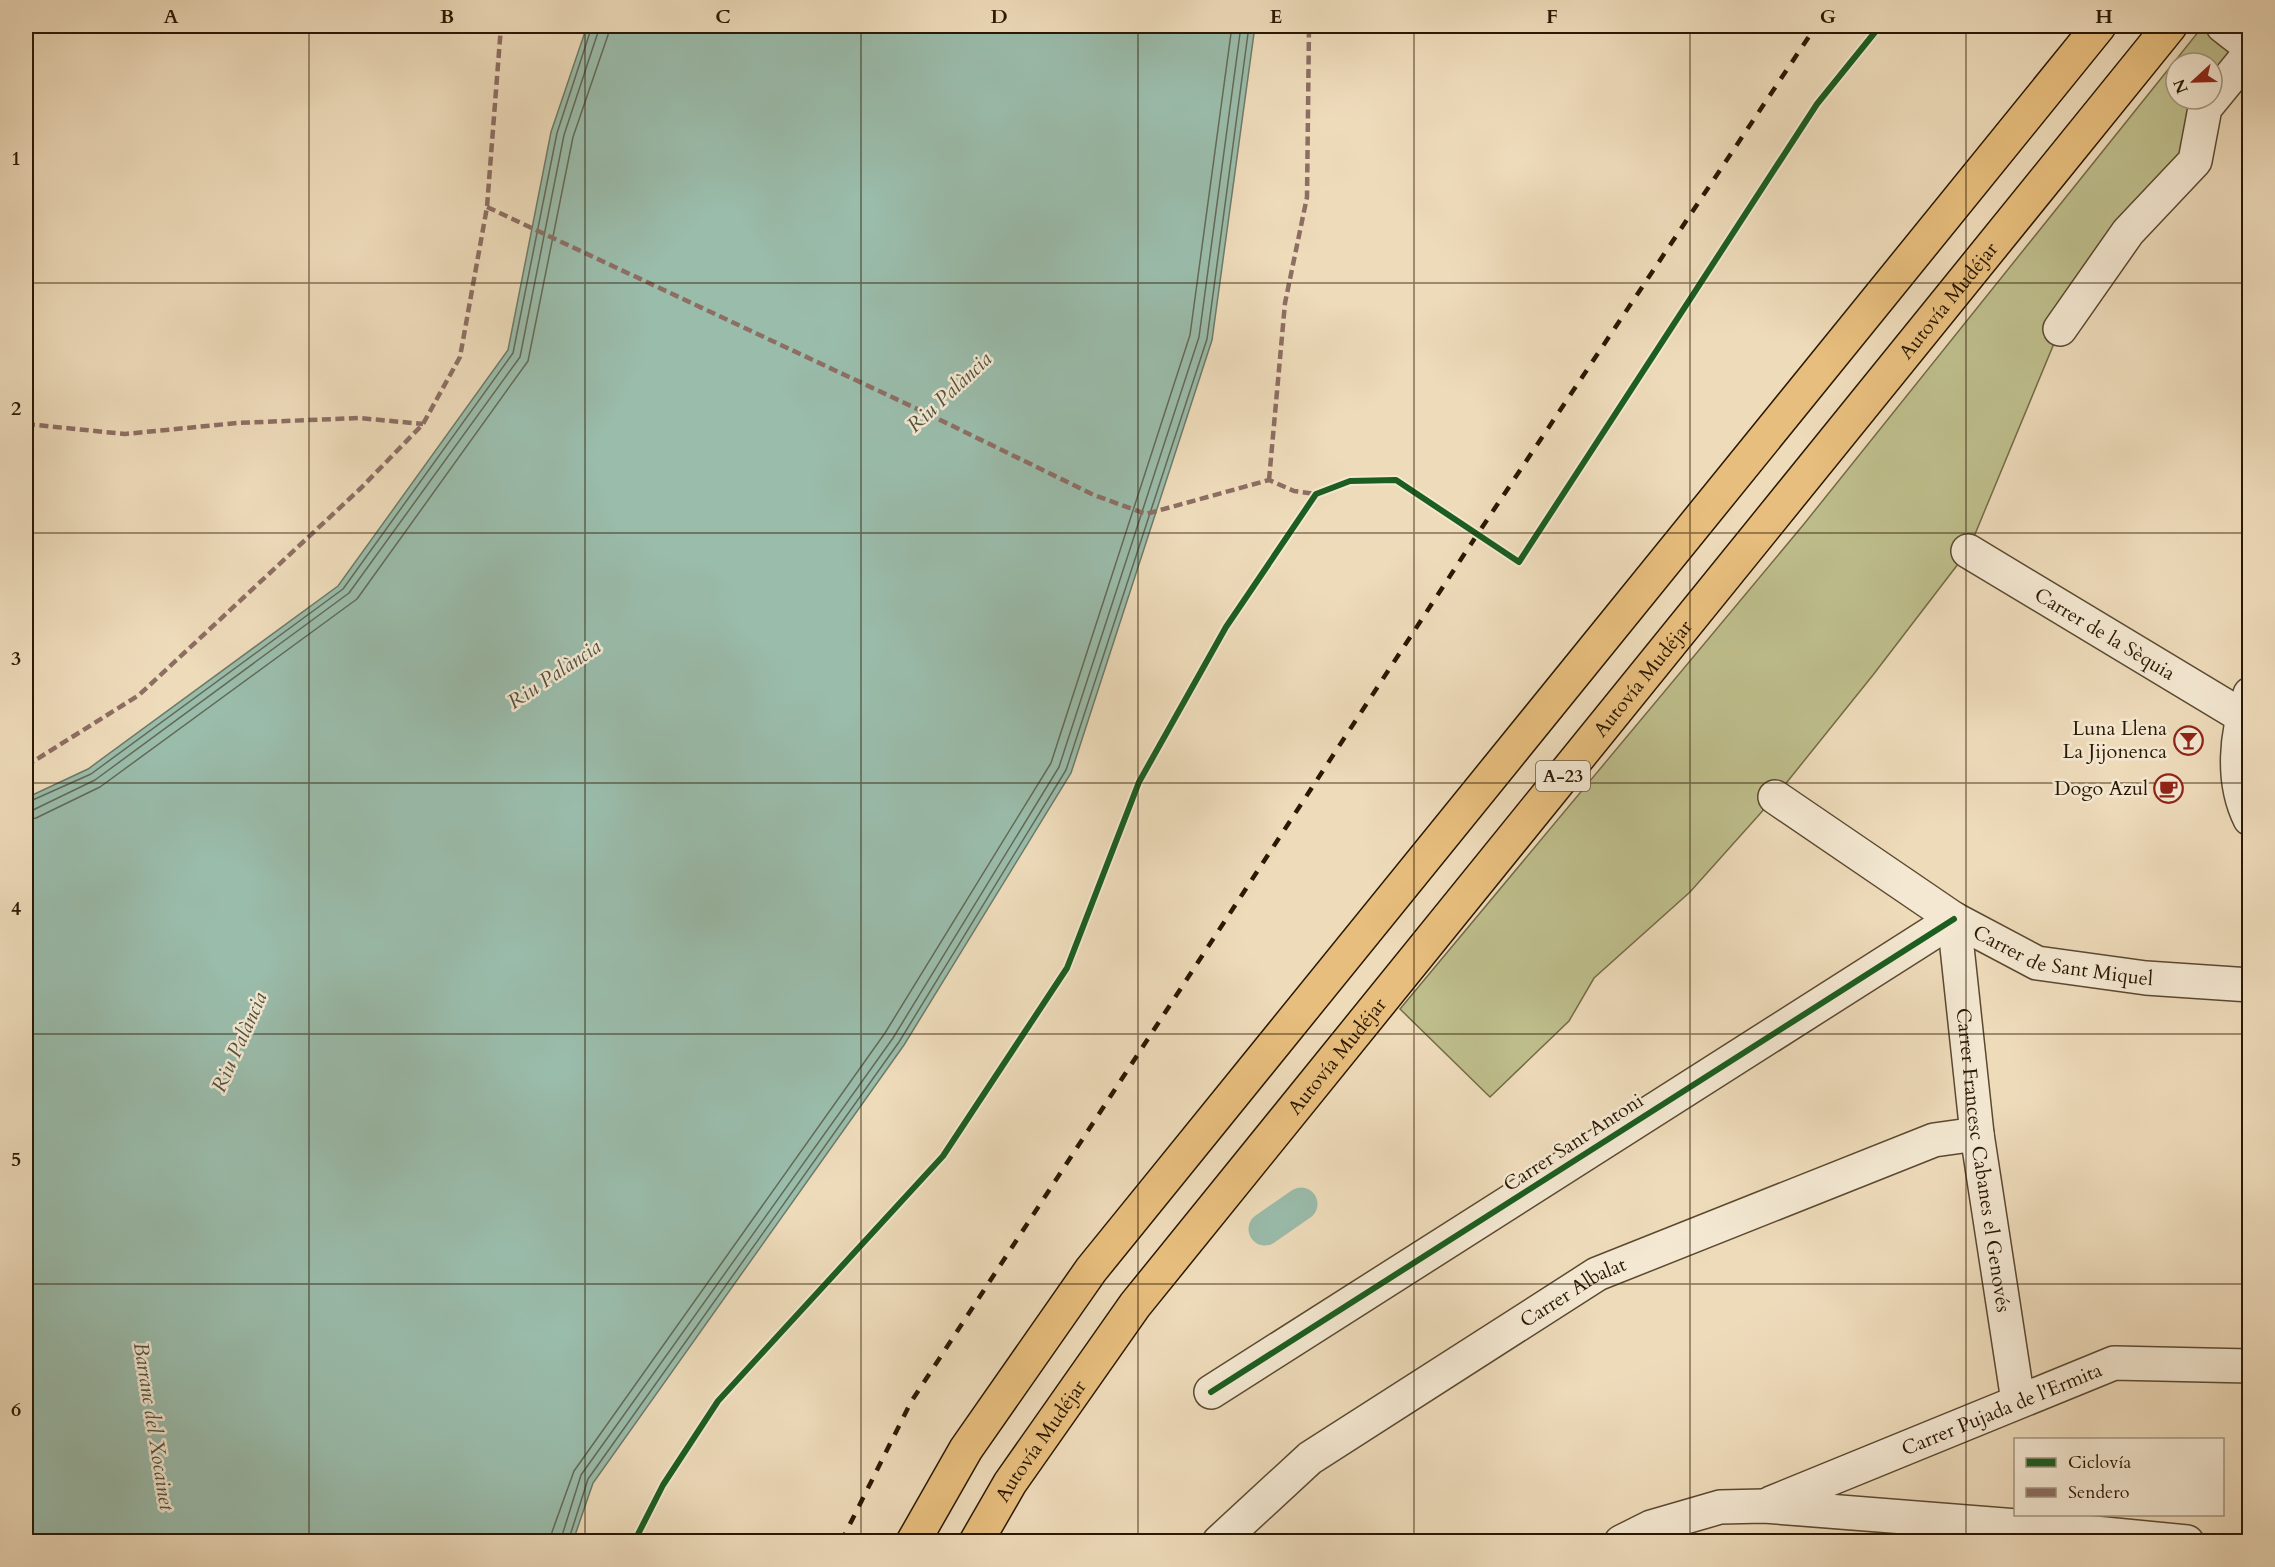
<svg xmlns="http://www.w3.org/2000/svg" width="2275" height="1567" viewBox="0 0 2275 1567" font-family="Cardo,serif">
  <rect width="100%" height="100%" fill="#eedbba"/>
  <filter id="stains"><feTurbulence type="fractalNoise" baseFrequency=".00333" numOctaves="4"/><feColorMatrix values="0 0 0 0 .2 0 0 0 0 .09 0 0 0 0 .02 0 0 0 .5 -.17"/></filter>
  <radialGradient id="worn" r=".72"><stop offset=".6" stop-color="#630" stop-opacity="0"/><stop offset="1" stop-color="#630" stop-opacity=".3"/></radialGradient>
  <path fill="#bebe8c" stroke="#746b47" stroke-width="1.5" fill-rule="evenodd" d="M2203,26H2223L2249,47L2195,161L2060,329L1968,551L1873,675L1775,797L1690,892L1594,978L1569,1021L1490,1097L1400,1009L1804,524ZM2176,63H2212V99H2176Z"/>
  <polygon fill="#9abcab" stroke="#6d7a67" stroke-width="1.5" points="587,26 1255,26 1212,340 1071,773 904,1045 593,1483 573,1541 26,1541 26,798 88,769 338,586 508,350 551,132"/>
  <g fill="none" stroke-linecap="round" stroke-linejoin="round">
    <g stroke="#626a56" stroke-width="1.5">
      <polyline points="26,803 91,774 343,589 513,353 557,133 592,26"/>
      <polyline points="26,811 33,810 95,780 349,593 520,357 564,135 600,26"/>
      <polyline points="26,820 36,818 100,787 357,599 528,361 573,137 608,35 609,26"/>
      <polyline points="551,1542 552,1532 574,1471 885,1033 1051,763 1190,335 1232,26"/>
      <polyline points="560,1542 581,1475 893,1038 1059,767 1199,337 1241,26"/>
      <polyline points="568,1542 588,1479 899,1042 1066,770 1207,339 1249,26"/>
    </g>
    <polyline stroke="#9abcab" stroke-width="33" points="1265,1229 1301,1204"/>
    <defs>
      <g id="minor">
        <polyline points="2223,26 2250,47"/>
        <polyline points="2060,329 2128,232 2195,161 2205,108 2250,53"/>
        <path id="s1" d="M1968,551L2242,716"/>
        <path d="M2250,694C2236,733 2231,781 2250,819"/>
        <path id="s2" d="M1775,797L1954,919L2037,963L2146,978L2250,985"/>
        <path id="s3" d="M1954,919L1977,1134L2018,1401"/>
        <polyline points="1211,1392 1954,919"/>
        <path id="s4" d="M1771,1503L2114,1363L2250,1366"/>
        <path id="s5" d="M1219,1542L1310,1458L1597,1274L1934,1140L1977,1134"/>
        <polyline points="1621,1542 1651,1527 1720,1507 1764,1506 2043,1528 2187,1542"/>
      </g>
      <g id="motorway">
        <polyline points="913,1542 966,1449 1091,1270 2099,26"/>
        <path id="s6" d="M976,1542L1010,1483L1135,1305L2170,26"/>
      </g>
    </defs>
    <use href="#minor" stroke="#5b4930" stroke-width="36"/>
    <use href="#motorway" stroke="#2a1802" stroke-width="36"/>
    <use href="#minor" stroke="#f4e8d2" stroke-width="33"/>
    <use href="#motorway" stroke="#e7be7d" stroke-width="33"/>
    <polyline stroke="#2a1802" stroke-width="4.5" stroke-dasharray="10 10" stroke-linecap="butt" points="841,1542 911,1402 1465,553 1816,26"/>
    <g stroke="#8d6e63" stroke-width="4.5" stroke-dasharray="9 4.5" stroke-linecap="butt">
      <polyline points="487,207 928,414 1094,495 1146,514 1269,480 1294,491 1316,494 1320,493"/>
      <polyline points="26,424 125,434 237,423 359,418 423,424"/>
      <polyline points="1269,480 1285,303 1307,197 1309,26"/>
      <polyline points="26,766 139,695 361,488 423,424 460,357 487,207 501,26"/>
    </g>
    <defs>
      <g id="cycleway">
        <polyline points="1211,1392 1954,919"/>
        <polyline points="634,1542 663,1485 718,1401 943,1156 1067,968 1139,782 1226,627 1316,494 1350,481 1396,480 1519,562 1817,104 1880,26"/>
      </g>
    </defs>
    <use href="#cycleway" stroke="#f4e8d2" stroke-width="10"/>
    <use href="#cycleway" stroke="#1b5e20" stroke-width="6"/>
  </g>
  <path fill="none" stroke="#2a1802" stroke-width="1.5" stroke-opacity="0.55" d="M309,26V1542M585,26V1542M861,26V1542M1138,26V1542M1414,26V1542M1690,26V1542M1966,26V1542M26,283H2250M26,533H2250M26,783H2250M26,1034H2250M26,1284H2250"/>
  <defs>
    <symbol id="bar-ring" viewBox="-11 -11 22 22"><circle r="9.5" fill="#f4e8d2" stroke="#8f2418" stroke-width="1.5"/><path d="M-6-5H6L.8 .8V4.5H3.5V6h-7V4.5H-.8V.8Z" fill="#8f2418"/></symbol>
    <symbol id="cafe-ring" viewBox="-11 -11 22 22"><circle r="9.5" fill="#f4e8d2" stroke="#8f2418" stroke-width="1.5"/><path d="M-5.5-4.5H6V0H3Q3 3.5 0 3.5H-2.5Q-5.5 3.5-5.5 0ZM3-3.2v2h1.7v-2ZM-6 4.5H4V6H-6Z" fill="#8f2418"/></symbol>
  </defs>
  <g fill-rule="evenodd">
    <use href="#bar-ring" x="2172" y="724" width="33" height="33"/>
    <use href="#cafe-ring" x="2152" y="772" width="33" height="33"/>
  </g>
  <g text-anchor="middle" stroke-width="5" stroke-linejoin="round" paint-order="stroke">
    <rect fill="#f4e8d2" stroke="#675640" stroke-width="1.5" x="1536" y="761" width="54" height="30" rx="4.5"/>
    <g font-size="18" font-weight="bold" fill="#2a1802">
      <text x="1563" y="782">A-23</text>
    </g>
    <g font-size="20" fill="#2a1802" stroke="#f4e8d2">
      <text dy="7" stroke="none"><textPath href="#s6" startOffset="1578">Autovía Mudéjar</textPath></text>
      <text dy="7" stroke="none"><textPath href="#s1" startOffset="160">Carrer de la Sèquia</textPath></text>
      <text dy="7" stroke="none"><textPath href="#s6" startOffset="1092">Autovía Mudéjar</textPath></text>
      <text dy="7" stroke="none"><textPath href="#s2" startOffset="334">Carrer de Sant Miquel</textPath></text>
      <text dy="7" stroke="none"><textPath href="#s6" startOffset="606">Autovía Mudéjar</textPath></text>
      <text transform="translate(1573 1142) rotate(-33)" y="7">Carrer Sant Antoni</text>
      <text dy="7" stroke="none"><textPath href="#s3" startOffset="243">Carrer Francesc Cabanes el Genovés</textPath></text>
      <text dy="7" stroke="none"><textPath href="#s5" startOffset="435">Carrer Albalat</textPath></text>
      <text dy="7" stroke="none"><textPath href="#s4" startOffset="249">Carrer Pujada de l'Ermita</textPath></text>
      <text dy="7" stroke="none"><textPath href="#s6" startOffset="120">Autovía Mudéjar</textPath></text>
    </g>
    <g font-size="20" fill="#2a1802" stroke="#f4e8d2" text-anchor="end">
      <text x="2167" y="735">Luna Llena<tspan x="2167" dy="23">La Jijonenca</tspan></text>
      <text x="2148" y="795">Dogo Azul</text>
    </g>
    <g font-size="21" font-style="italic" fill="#51513d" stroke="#f4e8d2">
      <text transform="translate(949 392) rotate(-43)" y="7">Riu Palància</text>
      <text transform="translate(554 674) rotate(-34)" y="7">Riu Palància</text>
      <text transform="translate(239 1042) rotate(-66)" y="7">Riu Palància</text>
      <text transform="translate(154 1426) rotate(81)" y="7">Barranc del Xocainet</text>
    </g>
  </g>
  <rect width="2275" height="1567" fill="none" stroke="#eedbba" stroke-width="66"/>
  <rect x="2014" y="1438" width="210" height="78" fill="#f4e8d2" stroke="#a3957f" stroke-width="1.5"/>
  <rect x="2026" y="1458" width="30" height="9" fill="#1b5e20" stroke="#a3957f" stroke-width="1.5"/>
  <text x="2068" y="1468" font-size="18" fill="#2a1802">Ciclovía</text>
  <rect x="2026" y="1488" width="30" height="9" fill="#8d6e63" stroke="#a3957f" stroke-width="1.5"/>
  <text x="2068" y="1498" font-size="18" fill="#2a1802">Sendero</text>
  <g transform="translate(2194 81) rotate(248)"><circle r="28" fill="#f4e8d2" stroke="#a3957f" stroke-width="1.5"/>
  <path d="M0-4.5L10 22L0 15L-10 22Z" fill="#8f2418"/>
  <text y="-9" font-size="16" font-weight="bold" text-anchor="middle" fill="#2a1802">N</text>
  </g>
  <rect x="33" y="33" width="2209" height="1501" fill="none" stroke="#2a1802" stroke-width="2"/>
  <g font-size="20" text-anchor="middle" font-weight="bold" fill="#2a1802">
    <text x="171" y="23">A</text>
    <text x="447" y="23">B</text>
    <text x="723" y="23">C</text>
    <text x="999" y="23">D</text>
    <text x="1276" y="23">E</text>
    <text x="1552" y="23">F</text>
    <text x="1828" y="23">G</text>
    <text x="2104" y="23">H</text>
    <text x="16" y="165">1</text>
    <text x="16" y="415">2</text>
    <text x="16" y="665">3</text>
    <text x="16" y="915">4</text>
    <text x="16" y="1166">5</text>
    <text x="16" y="1416">6</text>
  </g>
  <rect width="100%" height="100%" filter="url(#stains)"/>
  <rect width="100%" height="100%" fill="url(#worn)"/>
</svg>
